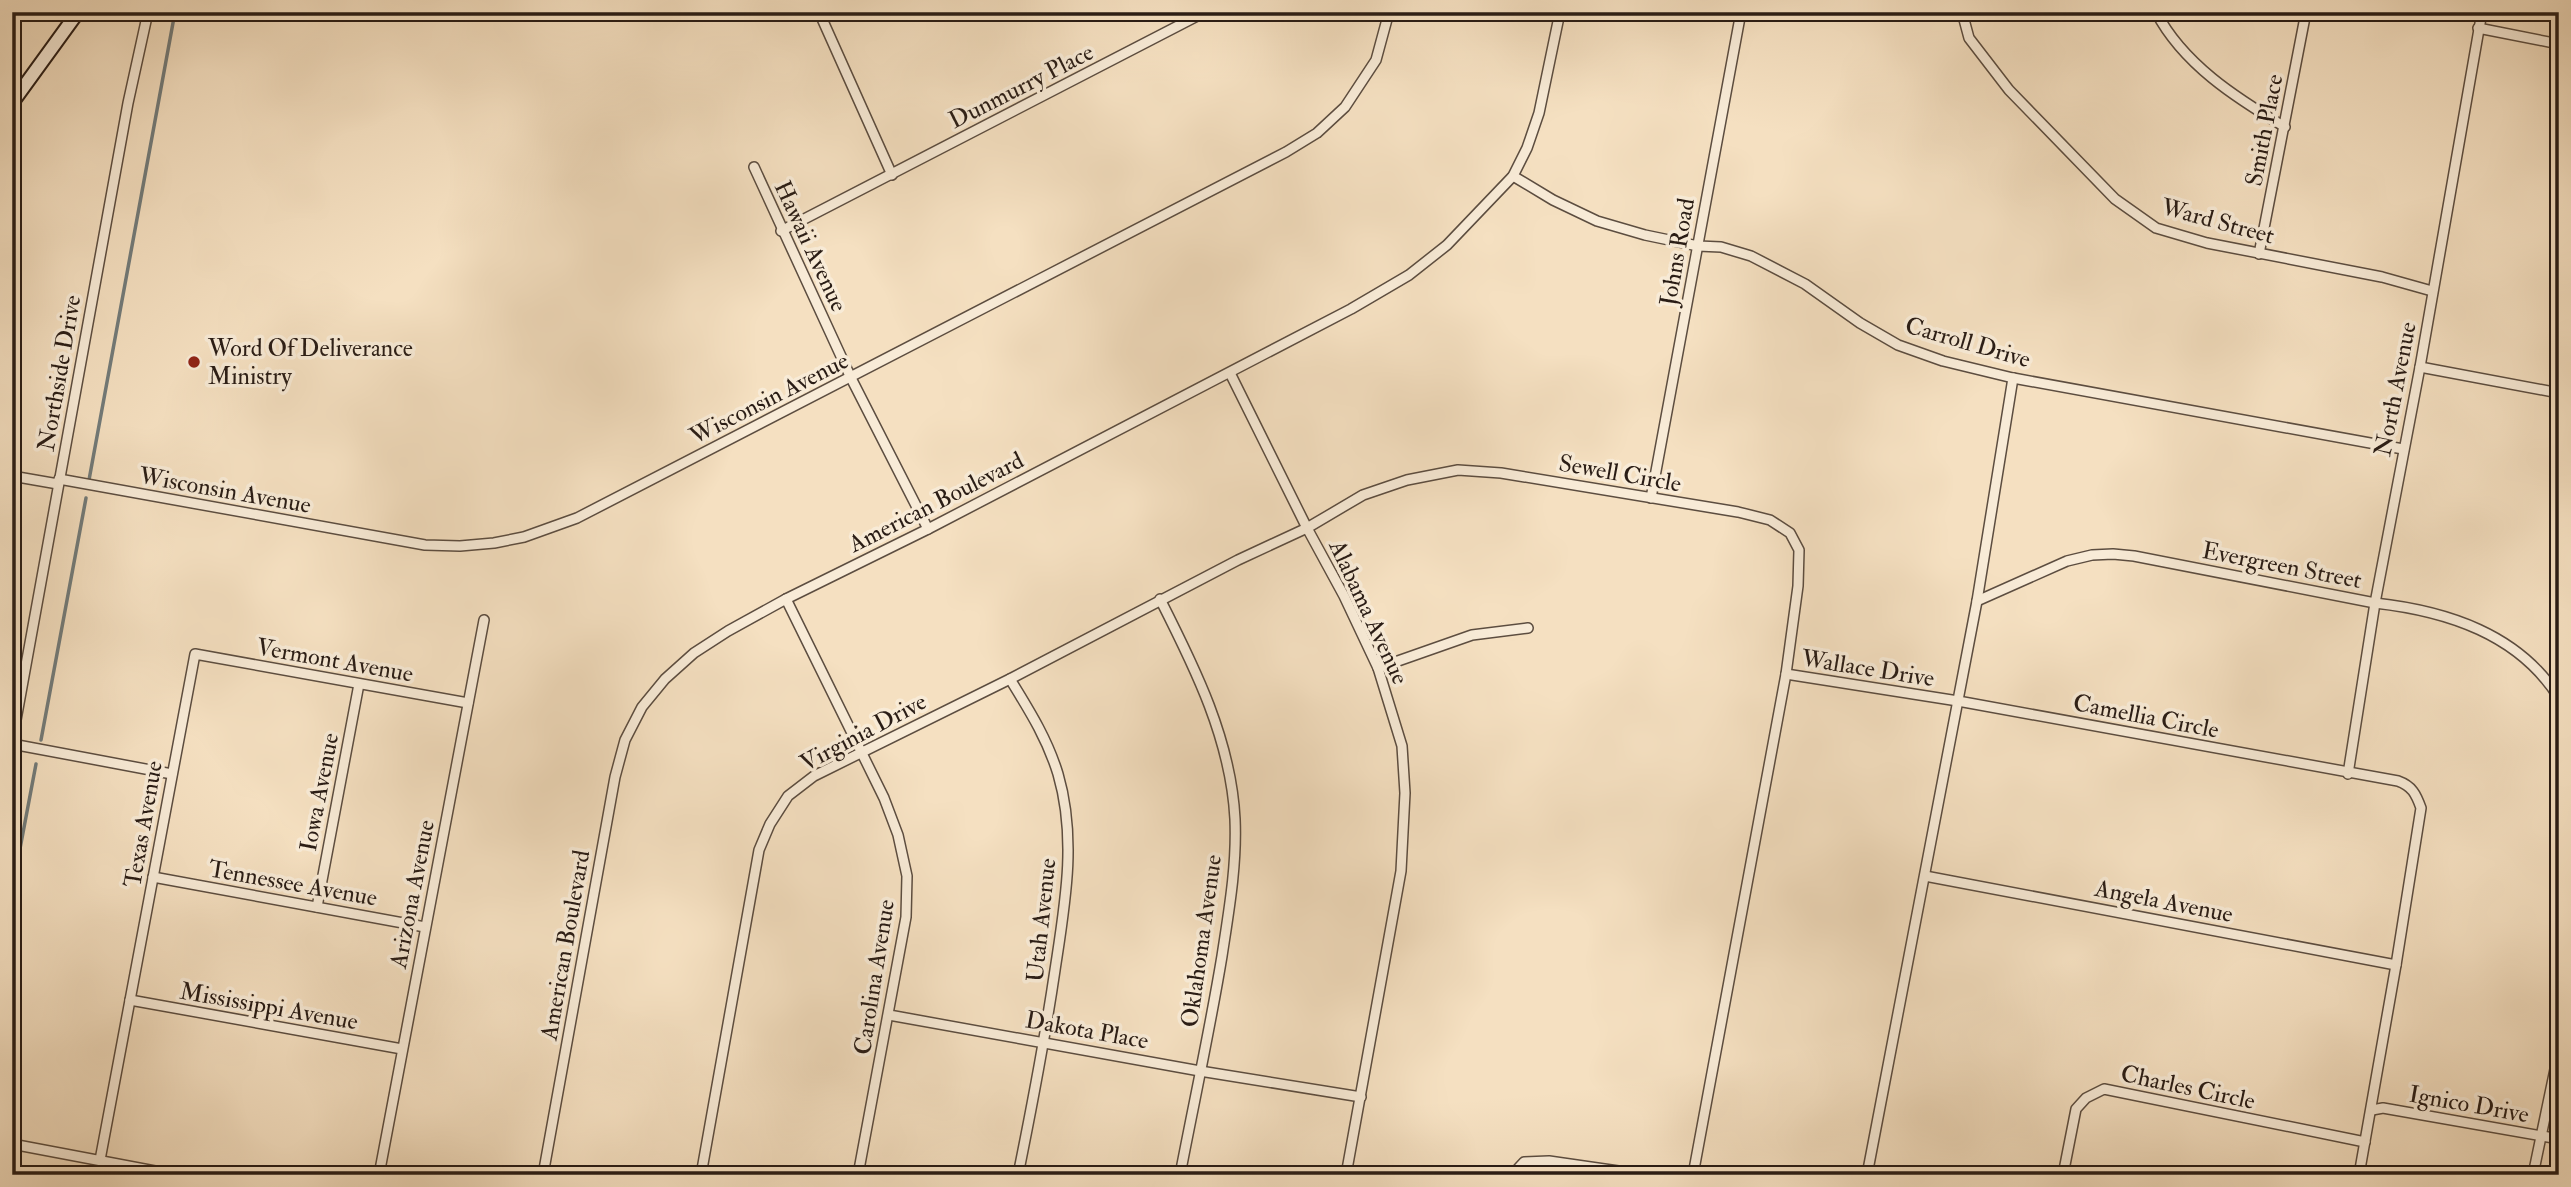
<svg xmlns="http://www.w3.org/2000/svg" width="2571" height="1187" viewBox="0 0 2571 1187" font-family="'IM FELL Double Pica',serif">
  <rect width="100%" height="100%" fill="#f5e0c1"/>
  <filter id="stains"><feTurbulence type="fractalNoise" baseFrequency=".00286" numOctaves="4"/><feColorMatrix values="0 0 0 0 .2 0 0 0 0 .09 0 0 0 0 .02 0 0 0 .5 -.17"/></filter>
  <radialGradient id="worn" r=".72"><stop offset=".6" stop-color="#630" stop-opacity="0"/><stop offset="1" stop-color="#630" stop-opacity=".3"/></radialGradient>
  <g fill="none" stroke-linecap="round" stroke-linejoin="round">
    <g stroke="#727b7a" stroke-width="3.5">
      <polyline points="89,480 175,12"/>
      <polyline points="41,740 86,498"/>
      <polyline points="12,891 36,764"/>
    </g>
    <defs>
      <g id="street">
        <polyline points="819,12 892,175"/>
        <polyline points="1962,12 1969,38 2009,90 2115,199 2156,228 2207,243 2382,277 2432,291"/>
        <path d="M2156,12C2183,64 2236,98 2285,127"/>
        <polyline points="2478,28 2559,44"/>
        <polyline points="754,167 851,378 928,529"/>
        <polyline points="1513,176 1553,200 1597,221 1645,235 1698,246 1721,247 1751,256 1805,284 1860,323 1898,345 1943,361 2013,378 2403,449"/>
        <polyline points="781,231 1205,12"/>
        <polyline points="2259,254 2306,12"/>
        <polyline points="2420,367 2559,393"/>
        <polyline points="1230,373 1307,528 1344,596 1378,668 1402,746 1405,793 1401,871 1346,1175"/>
        <polyline points="12,476 58,484"/>
        <polyline points="59,479 425,545 460,546 494,543 524,537 577,518 1286,152 1317,133 1345,107 1376,60 1389,12"/>
        <polyline points="1651,498 1741,12"/>
        <polyline points="786,599 884,798 898,835 907,876 906,917 858,1175"/>
        <path d="M1160,599C1195,668 1231,740 1235,819C1237,865 1229,910 1222,956C1210,1029 1194,1102 1180,1175"/>
        <path d="M1977,601L2067,561L2092,555L2113,554L2134,556L2375,603C2447,611 2519,634 2559,698"/>
        <polyline points="1378,668 1472,635 1528,628"/>
        <path d="M1786,674L1958,701L2398,781C2412,786 2416,794 2421,808L2396,965L2359,1175"/>
        <path d="M1010,679C1029,710 1047,738 1058,774C1077,839 1065,904 1055,970C1045,1038 1032,1106 1018,1175"/>
        <polyline points="12,742 128,103 148,12"/>
        <polyline points="12,744 172,774"/>
        <polyline points="2348,774 2375,603 2420,367 2482,12"/>
        <polyline points="1925,876 2396,965"/>
        <polyline points="153,877 425,927"/>
        <polyline points="317,907 359,684"/>
        <polyline points="130,1000 402,1049"/>
        <polyline points="889,1015 1200,1071 1361,1097"/>
        <polyline points="2372,1110 2383,1108 2559,1139"/>
        <polyline points="12,1144 176,1175"/>
        <polyline points="100,1160 195,654 468,703"/>
        <polyline points="379,1175 484,620"/>
        <polyline points="543,1175 615,777 625,740 642,707 665,679 694,653 728,631 786,599 928,529 1351,309 1409,275 1447,245 1513,176 1527,148 1539,113 1560,12"/>
        <polyline points="701,1175 759,850 770,824 788,796 814,776 1010,679 1238,560 1307,528 1363,495 1407,480 1458,470 1501,473 1738,512 1770,520 1790,533 1799,550 1798,586 1786,674 1693,1175"/>
        <polyline points="1512,1175 1524,1162 1549,1161 1646,1175"/>
        <polyline points="1867,1175 1977,601 2013,378"/>
        <polyline points="2063,1175 2076,1109 2086,1098 2104,1089 2365,1142"/>
        <polyline points="2533,1175 2559,1050"/>
      </g>
      <polyline id="secondary" points="12,103 78,12"/>
    </defs>
    <use href="#street" stroke="#5c4d40" stroke-width="12"/>
    <use href="#secondary" stroke="#291c15" stroke-width="16"/>
    <use href="#street" stroke="#f8ebd7" stroke-width="9"/>
    <use href="#secondary" stroke="#f8ebd7" stroke-width="12"/>
  </g>
  <circle fill="#8f2418" stroke="#f8ebd7" stroke-width="2.5" cx="194" cy="362" r="7"/>
  <g text-anchor="middle" stroke-width="7" stroke-linejoin="round" paint-order="stroke">
    <g font-size="24" fill="#291c15" stroke="#f8ebd7">
      <text transform="translate(1021 86) rotate(-27)" y="8">Dunmurry Place</text>
      <text transform="translate(2264 130) rotate(-79)" y="8">Smith Place</text>
      <text transform="translate(2218 221) rotate(15)" y="8">Ward Street</text>
      <text transform="translate(811 246) rotate(65)" y="8">Hawaii Avenue</text>
      <text transform="translate(1677 252) rotate(-80)" y="8">Johns Road</text>
      <text transform="translate(1968 342) rotate(16)" y="8">Carroll Drive</text>
      <text transform="translate(59 373) rotate(-80)" y="8">Northside Drive</text>
      <text transform="translate(2395 389) rotate(-79)" y="8">North Avenue</text>
      <text transform="translate(769 398) rotate(-27)" y="8">Wisconsin Avenue</text>
      <text transform="translate(1620 473) rotate(10)" y="8">Sewell Circle</text>
      <text transform="translate(225 490) rotate(10)" y="8">Wisconsin Avenue</text>
      <text transform="translate(936 502) rotate(-27)" y="8">American Boulevard</text>
      <text transform="translate(2282 565) rotate(11)" y="8">Evergreen Street</text>
      <text transform="translate(1369 612) rotate(65)" y="8">Alabama Avenue</text>
      <text transform="translate(335 660) rotate(10)" y="8">Vermont Avenue</text>
      <text transform="translate(1868 668) rotate(9)" y="8">Wallace Drive</text>
      <text transform="translate(2146 716) rotate(11)" y="8">Camellia Circle</text>
      <text transform="translate(863 732) rotate(-28)" y="8">Virginia Drive</text>
      <text transform="translate(319 792) rotate(-79)" y="8">Iowa Avenue</text>
      <text transform="translate(143 824) rotate(-80)" y="8">Texas Avenue</text>
      <text transform="translate(293 883) rotate(10)" y="8">Tennessee Avenue</text>
      <text transform="translate(412 894) rotate(-79)" y="8">Arizona Avenue</text>
      <text transform="translate(2164 901) rotate(11)" y="8">Angela Avenue</text>
      <text transform="translate(1041 920) rotate(-84)" y="8">Utah Avenue</text>
      <text transform="translate(1201 941) rotate(-82)" y="8">Oklahoma Avenue</text>
      <text transform="translate(565 945) rotate(-80)" y="8">American Boulevard</text>
      <text transform="translate(874 977) rotate(-81)" y="8">Carolina Avenue</text>
      <text transform="translate(269 1006) rotate(10)" y="8">Mississippi Avenue</text>
      <text transform="translate(1087 1030) rotate(10)" y="8">Dakota Place</text>
      <text transform="translate(2188 1087) rotate(12)" y="8">Charles Circle</text>
      <text transform="translate(2469 1104) rotate(10)" y="8">Ignico Drive</text>
    </g>
    <g font-size="24" fill="#291c15" stroke="#f8ebd7" text-anchor="start">
      <text x="208" y="356">Word Of Deliverance<tspan x="208" dy="28">Ministry</tspan></text>
    </g>
  </g>
  <rect width="2571" height="1187" fill="none" stroke="#f5e0c1" stroke-width="42"/>
  <rect x="14" y="14" width="2543" height="1159" fill="none" stroke="#291c15" stroke-width="3.5"/>
  <rect x="21" y="21" width="2529" height="1145" fill="none" stroke="#291c15" stroke-width="2"/>
  <rect width="100%" height="100%" filter="url(#stains)"/>
  <rect width="100%" height="100%" fill="url(#worn)"/>
</svg>
